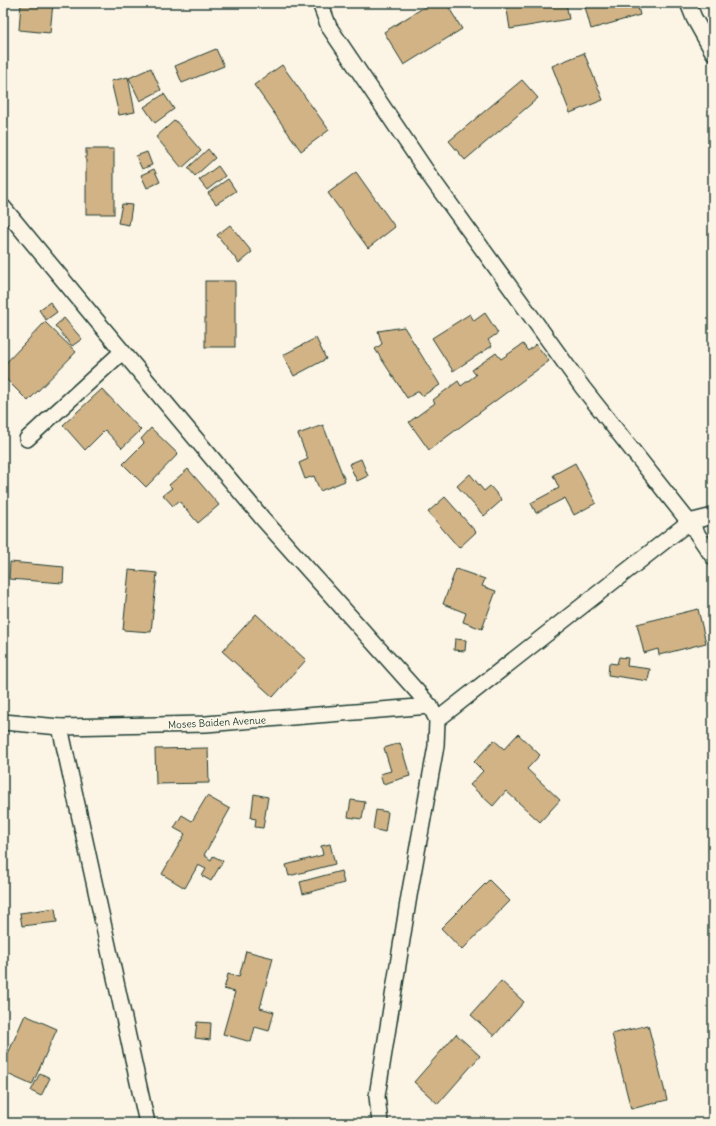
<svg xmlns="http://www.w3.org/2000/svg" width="716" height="1126" viewBox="0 0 716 1126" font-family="Delius,sans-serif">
  <rect width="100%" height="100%" fill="#fcf5e5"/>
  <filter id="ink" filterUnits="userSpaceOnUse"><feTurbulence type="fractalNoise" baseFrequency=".025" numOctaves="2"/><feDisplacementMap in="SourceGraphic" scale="8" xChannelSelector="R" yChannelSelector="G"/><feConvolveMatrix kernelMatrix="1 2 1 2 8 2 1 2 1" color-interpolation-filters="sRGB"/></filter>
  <g filter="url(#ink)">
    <g fill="#d2b386" stroke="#1f3d34">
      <polygon points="21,3 53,3 50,33 19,30"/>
      <polygon points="431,3 446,3 462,29 404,65 384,32"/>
      <polygon points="506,3 566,3 569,19 510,29"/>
      <polygon points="584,3 637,3 640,15 591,29"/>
      <polygon points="216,49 224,66 182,83 175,66"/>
      <polygon points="584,53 603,100 570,113 552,66"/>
      <polygon points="282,65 329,130 301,151 254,85"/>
      <polygon points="151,68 161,90 140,101 129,78"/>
      <polygon points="128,77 135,112 119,115 111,81"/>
      <polygon points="522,80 538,98 465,160 449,141"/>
      <polygon points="164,94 174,109 155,123 144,107"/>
      <polygon points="175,120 201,151 182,168 156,137"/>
      <rect x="86" y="149" width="28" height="65"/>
      <polygon points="208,149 215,158 195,176 188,168"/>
      <polygon points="147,152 152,165 142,169 136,156"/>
      <polygon points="218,166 225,176 207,190 199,180"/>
      <polygon points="154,169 160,182 147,188 141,175"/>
      <polygon points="356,172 395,227 368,248 328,193"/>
      <polygon points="228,179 236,191 216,204 208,193"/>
      <polygon points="122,204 132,205 129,225 118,223"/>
      <polygon points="230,225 252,252 239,263 217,235"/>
      <rect x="205" y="281" width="30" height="66"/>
      <polygon points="50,302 57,312 46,320 39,310"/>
      <polygon points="485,313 498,333 488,340 492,346 453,371 432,338 470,314 474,321"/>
      <polygon points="64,318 82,339 72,346 55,326"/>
      <polygon points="45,322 76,352 28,401 3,376 3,366"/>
      <polygon points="404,327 440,385 422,396 419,391 407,398 375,349 382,344 378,331"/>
      <polygon points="316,338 326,359 294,376 283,355"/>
      <polygon points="523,344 528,351 536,344 549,361 429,450 409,422 435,403 433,400 458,381 461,386 476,375 472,370 496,353 501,359"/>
      <polygon points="102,389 141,430 122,448 105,430 85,450 63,425"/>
      <polygon points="323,425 345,481 320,491 314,476 305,479 299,463 308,459 298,434"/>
      <polygon points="151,428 178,454 146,487 123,464 144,443 141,439"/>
      <polygon points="361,459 368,476 357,481 349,464"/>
      <polygon points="3,463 7,467 3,471"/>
      <polygon points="575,463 596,503 574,515 565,498 536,513 531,503 559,488 553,475"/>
      <polygon points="188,469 219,505 198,523 179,501 173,506 163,495 172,488 169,485"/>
      <polygon points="470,474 484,491 490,486 502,500 484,516 457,486"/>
      <polygon points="445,497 476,532 459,548 428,512"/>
      <polygon points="10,562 64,567 63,583 9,579"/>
      <polygon points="456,569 485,579 482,586 496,591 482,629 463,622 466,613 443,604"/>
      <polygon points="129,570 157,573 151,632 123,630"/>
      <polygon points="698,609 706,643 659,655 658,649 644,653 637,624"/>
      <polygon points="256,614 306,660 273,697 222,651"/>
      <polygon points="455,639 466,640 465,651 454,650"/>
      <polygon points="619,657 628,658 627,666 650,669 648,681 608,675 609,663 617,664"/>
      <polygon points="518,734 540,755 527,769 560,800 540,822 506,791 493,806 470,785 483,771 474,762 494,740 504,749"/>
      <polygon points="400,743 410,776 383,784 380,774 391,771 384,748"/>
      <polygon points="208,748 209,783 156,784 155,749"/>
      <polygon points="254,794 268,797 263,828 255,827 256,819 251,818"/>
      <polygon points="207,796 230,809 204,855 211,860 213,856 223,861 211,881 202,876 206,869 198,865 185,888 162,874 185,834 174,828 182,815 192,821"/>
      <polygon points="351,800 365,802 362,819 348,817"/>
      <polygon points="376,810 388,812 385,832 373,829"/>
      <polygon points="330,844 335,864 289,876 286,865 323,855 321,846"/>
      <polygon points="341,871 344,883 303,894 300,882"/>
      <polygon points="489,880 510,901 462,950 441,928"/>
      <polygon points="55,908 57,922 22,926 20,913"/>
      <polygon points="246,951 273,958 260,1008 274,1012 269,1031 255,1027 251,1042 223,1034 235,992 224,989 228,974 239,977"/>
      <polygon points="501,981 524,1002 494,1036 471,1015"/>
      <polygon points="25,1015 57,1029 32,1085 3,1072 3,1065"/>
      <polygon points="197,1022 211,1023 210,1040 195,1038"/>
      <polygon points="648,1025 667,1100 631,1109 612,1034"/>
      <polygon points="456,1034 480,1056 438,1104 414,1082"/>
      <polygon points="40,1073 50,1078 41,1096 31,1091"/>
    </g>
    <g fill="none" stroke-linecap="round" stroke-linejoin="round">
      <defs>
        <g id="street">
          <polyline points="320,3 329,27 429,175 583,388 689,522 713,557"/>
          <polyline points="688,3 694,18 713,52"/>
          <polyline points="3,207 102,327 263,519 430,706 437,720 436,746 409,896 377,1096 380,1123"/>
          <polyline points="27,439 122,352"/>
          <polyline points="437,720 689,522 713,516"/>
          <polyline points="3,722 60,727 206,724 430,706"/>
          <polyline points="60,727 147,1123"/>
        </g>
      </defs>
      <use href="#street" stroke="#1f3d34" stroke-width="18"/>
      <use href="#street" stroke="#fcf5e5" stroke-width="15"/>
    </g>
  </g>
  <g text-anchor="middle" stroke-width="3.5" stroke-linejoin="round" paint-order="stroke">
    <g font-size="10" fill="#1f3d34" stroke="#fcf5e5">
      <text transform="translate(217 722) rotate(-3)" y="4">Moses Baiden Avenue</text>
    </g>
  </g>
  <rect width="716" height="1126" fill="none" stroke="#fcf5e5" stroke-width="16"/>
  <rect x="8" y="8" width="700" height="1110" fill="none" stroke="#1f3d34" stroke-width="1.5" filter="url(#ink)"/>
</svg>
